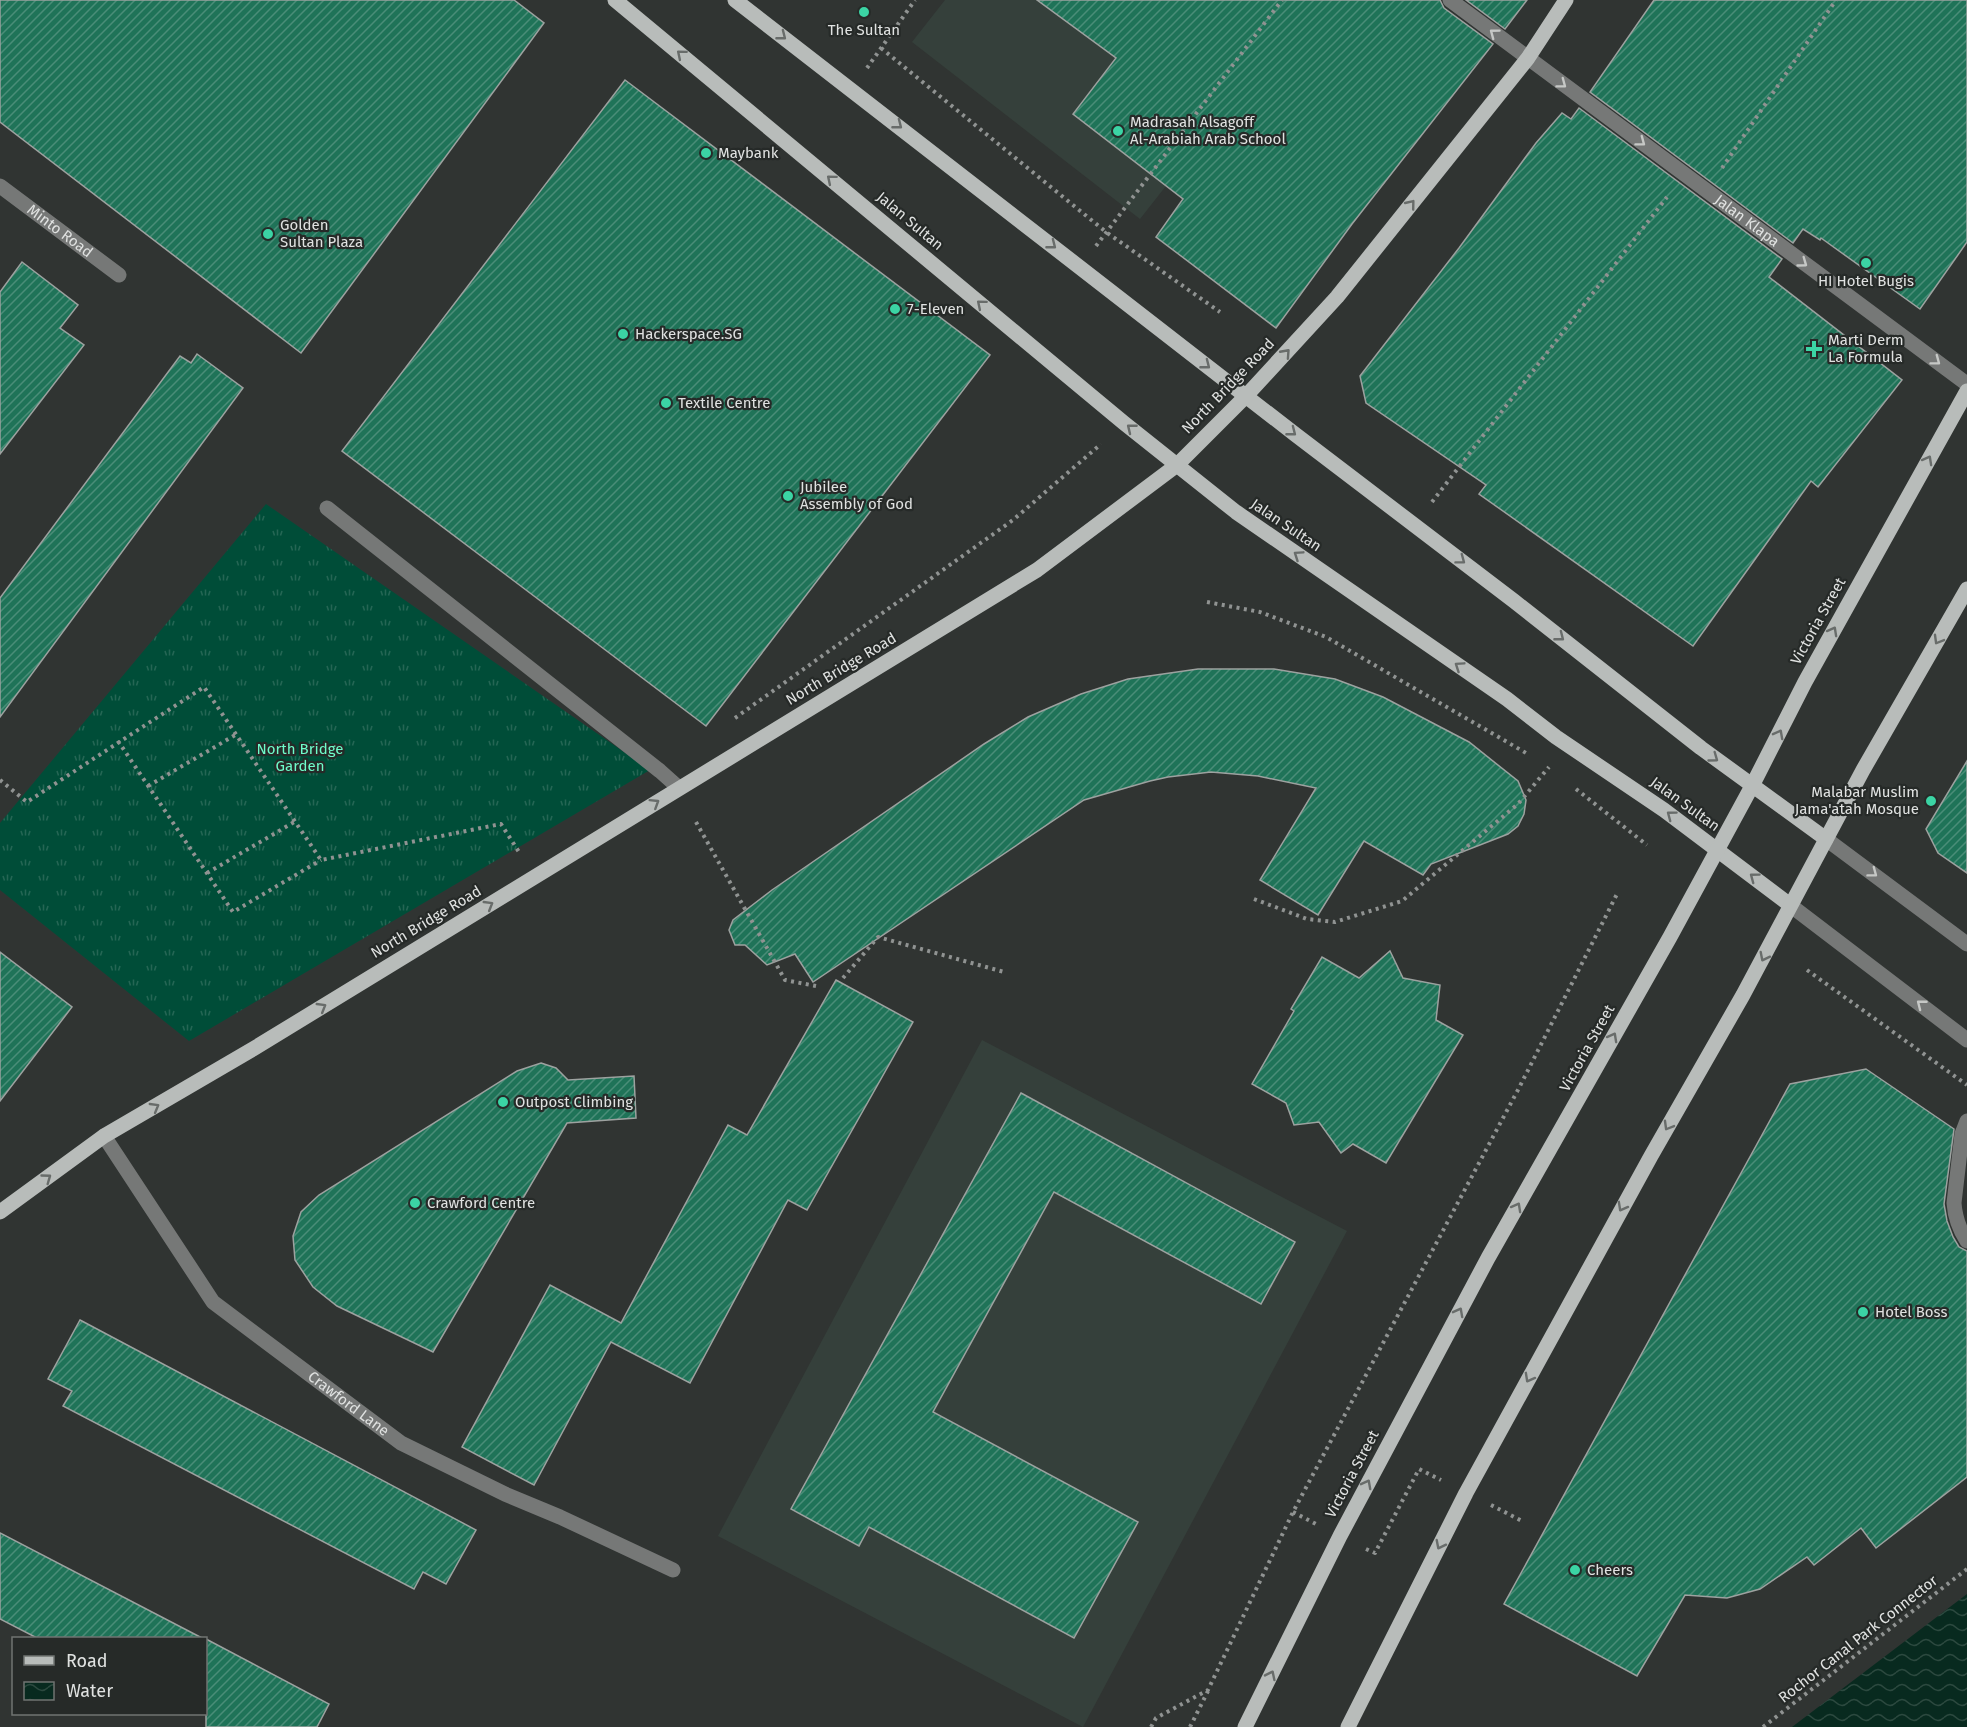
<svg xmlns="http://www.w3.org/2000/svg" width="1967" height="1727" viewBox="0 0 1967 1727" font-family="'Fira Sans',sans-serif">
  <defs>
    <pattern id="grass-tufts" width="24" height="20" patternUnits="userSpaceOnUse" patternTransform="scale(1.5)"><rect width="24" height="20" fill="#004d38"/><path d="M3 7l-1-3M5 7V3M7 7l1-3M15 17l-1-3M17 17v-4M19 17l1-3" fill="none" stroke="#256654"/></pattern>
    <pattern id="water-waves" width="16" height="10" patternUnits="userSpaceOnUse" patternTransform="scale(1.5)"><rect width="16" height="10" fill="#082a1f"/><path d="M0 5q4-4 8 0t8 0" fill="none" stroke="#2c493f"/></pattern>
    <pattern id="building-hatch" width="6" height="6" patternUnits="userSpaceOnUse" patternTransform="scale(1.5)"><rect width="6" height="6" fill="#1f7358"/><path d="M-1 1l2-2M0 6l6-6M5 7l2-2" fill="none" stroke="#4a8d78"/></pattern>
  </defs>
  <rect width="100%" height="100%" fill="#303432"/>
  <g fill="#35403b">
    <polygon points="945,0 1312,0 1140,219 912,42"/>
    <polygon points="982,1040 1347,1231 1083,1727 718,1536"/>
  </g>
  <polygon fill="url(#grass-tufts)" points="266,504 650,770 189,1041 0,890 0,823"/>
  <polygon fill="url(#water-waves)" points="1967,1594 1967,1727 1792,1727"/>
  <g fill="url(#building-hatch)" stroke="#9da2a0" stroke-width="1.5">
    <polygon points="0,0 514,0 544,23 301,353 0,122"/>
    <polygon points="1037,0 1440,0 1444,8 1493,44 1352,224 1276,328 1156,237 1183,199 1073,114 1116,58"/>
    <polygon points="1466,0 1527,0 1505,29"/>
    <polygon points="1654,0 1967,0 1967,242 1920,309 1821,238 1820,240 1803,229 1793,243 1590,92"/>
    <polygon points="625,80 990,355 706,726 342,451"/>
    <polygon points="1579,108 1782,259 1769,277 1902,380 1818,487 1811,481 1693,646 1479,494 1486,485 1366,403 1360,376 1459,248 1536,143 1562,113 1571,119"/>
    <polygon points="22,262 78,305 60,328 84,345 0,454 0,292"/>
    <polygon points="197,354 243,388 0,717 0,598 180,356 191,363"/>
    <polygon points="1198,669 1274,669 1335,679 1383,697 1469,742 1518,781 1526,800 1524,814 1518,826 1508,834 1431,864 1423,875 1364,841 1318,915 1260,880 1316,788 1258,776 1211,772 1168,777 1150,781 1084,800 813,982 795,954 767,965 745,945 735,945 729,930 733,920 772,890 984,744 1028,717 1081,694 1128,679"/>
    <polygon points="1967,761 1967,873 1938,853 1926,829"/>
    <polygon points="1390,951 1403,978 1440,985 1436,1020 1463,1035 1386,1163 1353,1144 1341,1153 1319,1122 1294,1125 1286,1103 1252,1084 1294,1011 1291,1009 1322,957 1359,978"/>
    <polygon points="0,952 72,1007 0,1101"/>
    <polygon points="836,980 913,1022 807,1210 788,1200 690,1383 611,1342 534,1485 462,1447 550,1285 621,1323 728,1125 747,1135"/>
    <polygon points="541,1063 556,1068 568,1080 634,1076 636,1118 567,1123 433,1352 337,1306 313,1287 295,1260 293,1236 301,1212 319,1195 517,1071"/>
    <polygon points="1866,1069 1954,1129 1944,1204 1947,1221 1953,1237 1959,1247 1967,1251 1967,1477 1876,1548 1861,1528 1814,1565 1807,1557 1760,1589 1727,1598 1685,1595 1637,1676 1504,1604 1790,1084"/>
    <polygon points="1021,1093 1295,1242 1261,1304 1054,1192 933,1412 1138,1522 1074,1638 869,1527 859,1546 791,1509"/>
    <polygon points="80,1320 476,1530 446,1584 423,1572 414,1589 63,1406 72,1391 48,1379"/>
    <polygon points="0,1533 202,1638 37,1638 0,1619"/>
    <polygon points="206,1639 329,1704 317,1727 206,1727"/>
  </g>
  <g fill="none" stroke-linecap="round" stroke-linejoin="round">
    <g stroke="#909392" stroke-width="4" stroke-dasharray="3 4.5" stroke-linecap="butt">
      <polyline points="881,48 1106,232 1220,312"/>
      <polyline points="867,68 915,0"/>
      <polyline points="1722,168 1836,0"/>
      <polyline points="1096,246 1282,0"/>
      <polyline points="1432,502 1667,197"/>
      <polyline points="1207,602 1260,612 1326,637 1526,753"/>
      <polyline points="735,718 1013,520 1101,444"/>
      <polyline points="118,741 233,912 321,860"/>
      <polyline points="0,780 27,802 204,687 321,860 501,824 519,852"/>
      <polyline points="148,786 237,734"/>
      <polyline points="1576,789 1647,845"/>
      <polyline points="696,822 785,980 816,986"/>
      <polyline points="207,873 296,821"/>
      <polyline points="1254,899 1307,919 1335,922 1402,901 1518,804 1549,767"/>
      <polyline points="1807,970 1967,1085"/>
      <polyline points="843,978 878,937 1004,972"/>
      <polyline points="1491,1505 1522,1521"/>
      <polyline points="1293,1512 1316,1524"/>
      <polyline points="1366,1549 1375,1553 1419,1469 1441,1480"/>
      <polyline points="1151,1727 1156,1718 1208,1690 1293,1512 1519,1088 1617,894"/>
      <polyline points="1190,1727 1208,1691"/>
      <polyline points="1763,1727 1967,1569"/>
    </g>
    <g stroke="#767877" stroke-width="15">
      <path id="s1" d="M1450,0L1967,384"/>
      <path id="s2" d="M0,186L119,275"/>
      <polyline points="327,508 660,771 679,788"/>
      <polyline points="1826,839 1967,944"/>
      <polyline points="1790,905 1967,1040"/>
      <path d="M1967,1121L1962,1134L1954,1203C1955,1217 1959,1229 1967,1241"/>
      <path id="s3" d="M104,1136L213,1302L401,1443L505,1494L560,1517L673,1570"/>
    </g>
    <g stroke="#b8bcba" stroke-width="15">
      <polyline points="615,0 1124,423 1236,512 1507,699 1556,737 1664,810 1790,905"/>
      <polyline points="735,0 1296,435 1514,601 1701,748 1826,839"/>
      <polyline points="0,1212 104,1136 253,1049 1037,570 1177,465 1246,396 1337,297 1528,58 1566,0"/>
      <polyline points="1245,1727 1340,1536 1488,1258 1670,937 1752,786 1805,682 1967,391"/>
      <polyline points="1348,1727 1466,1493 1651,1156 1743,995 1863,770 1967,589"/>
    </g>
  </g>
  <defs><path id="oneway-chevron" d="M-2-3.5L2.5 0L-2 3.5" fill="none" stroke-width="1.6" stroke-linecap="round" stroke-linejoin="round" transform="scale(1.5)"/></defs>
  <g stroke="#c6c8c6">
    <use href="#oneway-chevron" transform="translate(1494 33) rotate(-143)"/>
    <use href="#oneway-chevron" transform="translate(1562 84) rotate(37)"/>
    <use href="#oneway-chevron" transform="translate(1641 142) rotate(37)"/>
    <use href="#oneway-chevron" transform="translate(1803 263) rotate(36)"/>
    <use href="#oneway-chevron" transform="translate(1936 361) rotate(37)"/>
    <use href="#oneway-chevron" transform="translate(1873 873) rotate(37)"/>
    <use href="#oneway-chevron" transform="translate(1921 1004) rotate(-142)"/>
  </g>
  <g stroke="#686c6a">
    <use href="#oneway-chevron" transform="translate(782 36) rotate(38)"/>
    <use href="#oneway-chevron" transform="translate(681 54) rotate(-140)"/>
    <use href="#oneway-chevron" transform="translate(898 125) rotate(38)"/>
    <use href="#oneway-chevron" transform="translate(831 179) rotate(-140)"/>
    <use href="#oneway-chevron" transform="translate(1411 204) rotate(-51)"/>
    <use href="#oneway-chevron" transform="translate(1052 245) rotate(38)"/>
    <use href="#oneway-chevron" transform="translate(981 304) rotate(-140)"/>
    <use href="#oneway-chevron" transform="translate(1286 353) rotate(-48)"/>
    <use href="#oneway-chevron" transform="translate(1206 365) rotate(38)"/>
    <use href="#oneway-chevron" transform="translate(1131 428) rotate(-141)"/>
    <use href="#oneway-chevron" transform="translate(1292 432) rotate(38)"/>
    <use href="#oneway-chevron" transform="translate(1928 460) rotate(-61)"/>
    <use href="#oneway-chevron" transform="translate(1298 555) rotate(-146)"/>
    <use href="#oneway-chevron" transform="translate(1461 560) rotate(37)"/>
    <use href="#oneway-chevron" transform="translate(1833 631) rotate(-61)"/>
    <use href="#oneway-chevron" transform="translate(1560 637) rotate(38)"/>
    <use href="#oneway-chevron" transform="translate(1938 640) rotate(120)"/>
    <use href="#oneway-chevron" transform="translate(1459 666) rotate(-146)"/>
    <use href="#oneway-chevron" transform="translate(1779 734) rotate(-62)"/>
    <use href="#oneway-chevron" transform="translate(1714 758) rotate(36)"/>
    <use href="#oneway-chevron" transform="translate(655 803) rotate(-32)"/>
    <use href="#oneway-chevron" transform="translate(1671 815) rotate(-143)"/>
    <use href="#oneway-chevron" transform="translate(1754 877) rotate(-143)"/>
    <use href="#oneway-chevron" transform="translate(489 905) rotate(-31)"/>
    <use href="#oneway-chevron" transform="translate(1764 957) rotate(117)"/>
    <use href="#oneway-chevron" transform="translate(322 1007) rotate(-31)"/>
    <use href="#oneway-chevron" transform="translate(1613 1037) rotate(-61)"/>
    <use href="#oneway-chevron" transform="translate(155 1107) rotate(-30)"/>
    <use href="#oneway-chevron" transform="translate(1668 1126) rotate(120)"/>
    <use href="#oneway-chevron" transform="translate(47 1178) rotate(-36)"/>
    <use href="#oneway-chevron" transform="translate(1517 1207) rotate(-61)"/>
    <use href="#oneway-chevron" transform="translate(1622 1207) rotate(119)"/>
    <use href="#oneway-chevron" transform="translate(1459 1312) rotate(-62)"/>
    <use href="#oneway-chevron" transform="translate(1529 1378) rotate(119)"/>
    <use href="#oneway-chevron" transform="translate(1367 1484) rotate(-62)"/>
    <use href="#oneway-chevron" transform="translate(1440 1545) rotate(117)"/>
    <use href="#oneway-chevron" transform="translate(1271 1675) rotate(-64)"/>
  </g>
  <g fill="#3bd4a4" stroke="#262a28" stroke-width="2">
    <circle cx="864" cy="12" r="6"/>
    <circle cx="1118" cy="131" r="6"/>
    <circle cx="706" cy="153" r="6"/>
    <circle cx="268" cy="234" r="6"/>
    <circle cx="1866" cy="263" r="6"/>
    <circle cx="895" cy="309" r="6"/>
    <circle cx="623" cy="334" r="6"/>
    <path d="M1811 340h6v6h6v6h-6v6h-6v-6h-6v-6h6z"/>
    <circle cx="666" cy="403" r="6"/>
    <circle cx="788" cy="496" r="6"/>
    <circle cx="1931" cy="801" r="6"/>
    <circle cx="503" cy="1102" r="6"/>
    <circle cx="415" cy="1203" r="6"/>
    <circle cx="1863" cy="1312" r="6"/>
    <circle cx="1575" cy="1570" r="6"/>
  </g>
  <g text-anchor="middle" stroke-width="4.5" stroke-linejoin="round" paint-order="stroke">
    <g font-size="15" fill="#e0e2e1" stroke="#262a28" text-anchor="start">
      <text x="864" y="35" text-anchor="middle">The Sultan</text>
      <text x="1130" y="127">Madrasah Alsagoff<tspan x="1130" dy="17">Al-Arabiah Arab School</tspan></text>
      <text x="718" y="158">Maybank</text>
      <text x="280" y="230">Golden<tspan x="280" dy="17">Sultan Plaza</tspan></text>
      <text x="1866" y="286" text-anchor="middle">HI Hotel Bugis</text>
      <text x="907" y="314">7-Eleven</text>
      <text x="635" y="339">Hackerspace.SG</text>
      <text x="1828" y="345">Marti Derm<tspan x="1828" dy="17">La Formula</tspan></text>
      <text x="678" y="408">Textile Centre</text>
      <text x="800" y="492">Jubilee<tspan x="800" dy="17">Assembly of God</tspan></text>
      <text x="1919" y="797" text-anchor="end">Malabar Muslim<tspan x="1919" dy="17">Jama'atah Mosque</tspan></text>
      <text x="515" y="1107">Outpost Climbing</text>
      <text x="427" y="1208">Crawford Centre</text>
      <text x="1875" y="1317">Hotel Boss</text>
      <text x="1587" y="1575">Cheers</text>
    </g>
    <g font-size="15" fill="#e0e2e1" stroke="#262a28">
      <text transform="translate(910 221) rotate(40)" y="5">Jalan Sultan</text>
      <text dy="5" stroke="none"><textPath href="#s1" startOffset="370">Jalan Klapa</textPath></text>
      <text dy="5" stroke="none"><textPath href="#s2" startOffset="75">Minto Road</textPath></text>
      <text transform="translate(1228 386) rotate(-46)" y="5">North Bridge Road</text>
      <text transform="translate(1286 525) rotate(34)" y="5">Jalan Sultan</text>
      <text transform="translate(1818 621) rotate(-61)" y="5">Victoria Street</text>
      <text transform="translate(841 669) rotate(-31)" y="5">North Bridge Road</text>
      <text transform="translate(1685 804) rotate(36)" y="5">Jalan Sultan</text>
      <text transform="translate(426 922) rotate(-31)" y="5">North Bridge Road</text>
      <text transform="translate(1587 1048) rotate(-61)" y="5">Victoria Street</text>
      <text dy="5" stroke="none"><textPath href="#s3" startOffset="368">Crawford Lane</textPath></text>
      <text transform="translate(1352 1474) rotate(-62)" y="5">Victoria Street</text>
      <text transform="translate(1858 1639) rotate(-38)" y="5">Rochor Canal Park Connector</text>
    </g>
    <g font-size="15" fill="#6efcca" stroke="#262a28">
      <text x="300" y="754">North Bridge<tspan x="300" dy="17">Garden</tspan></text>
    </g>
  </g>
  <rect x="12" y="1637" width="195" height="78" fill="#262a28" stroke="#707472" stroke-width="1.5"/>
  <rect x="24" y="1656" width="30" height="9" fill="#b8bcba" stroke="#707472" stroke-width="1.5"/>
  <text x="66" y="1667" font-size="18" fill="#e0e2e1">Road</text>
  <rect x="24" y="1682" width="30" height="18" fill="url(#water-waves)" stroke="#707472" stroke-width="1.5"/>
  <text x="66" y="1697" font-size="18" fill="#e0e2e1">Water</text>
</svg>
